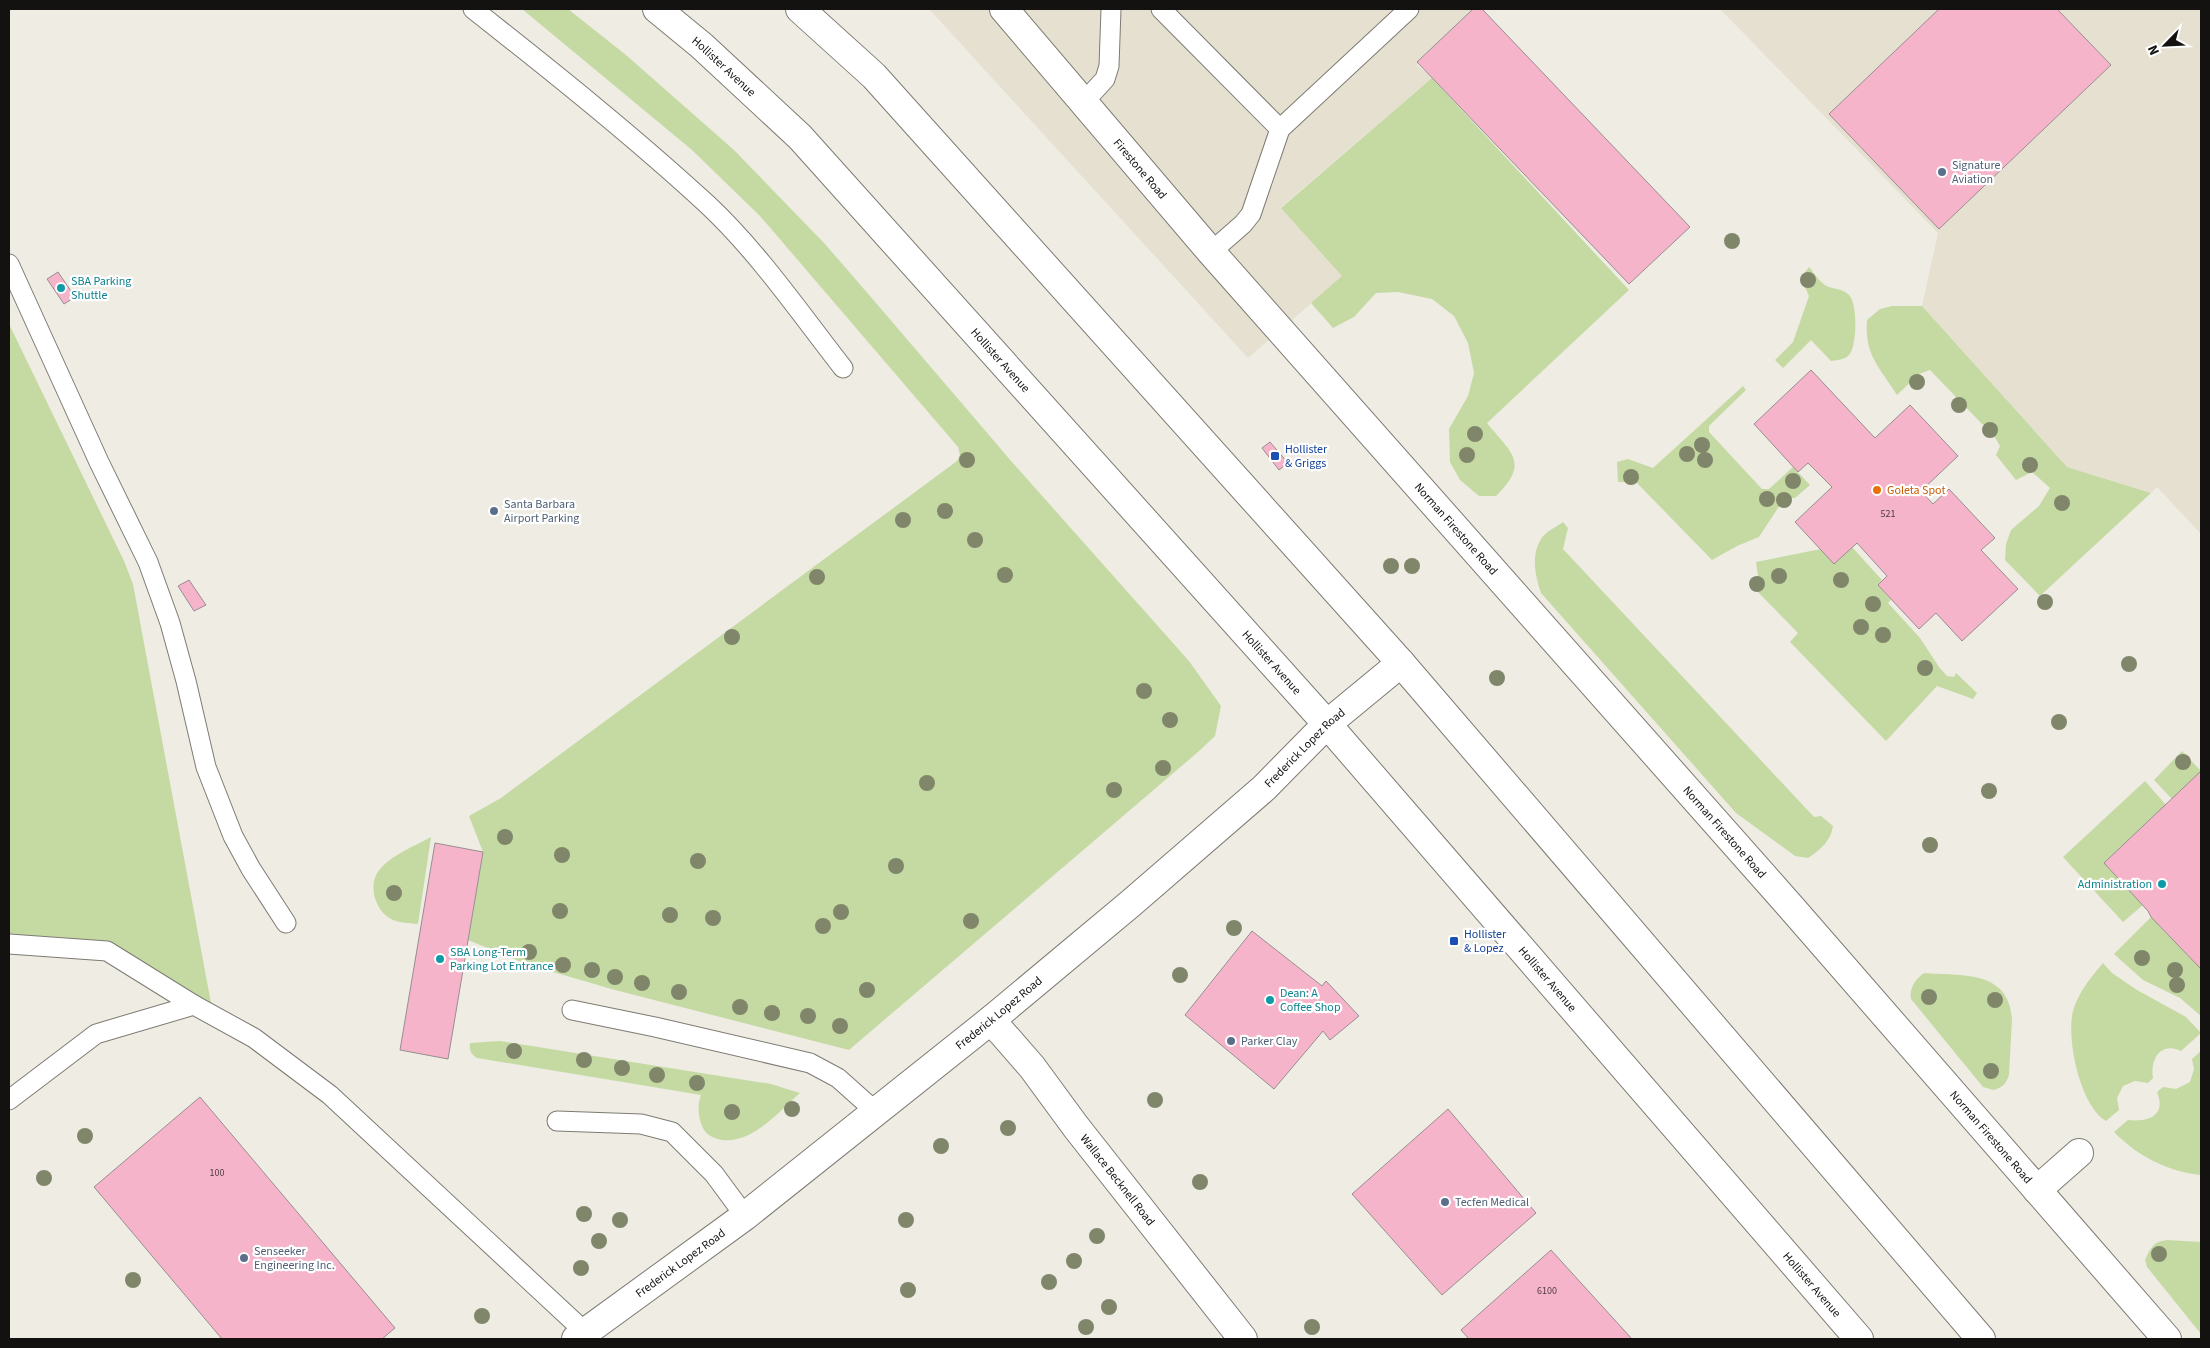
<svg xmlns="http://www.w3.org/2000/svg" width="2210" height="1348" viewBox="0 0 2210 1348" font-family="'Source Sans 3',sans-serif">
  <rect width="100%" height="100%" fill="#efece4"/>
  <g fill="#e6e0d1">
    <polygon points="929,9 1474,9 1417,65 1432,78 1281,207 1343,276 1248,358"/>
    <polygon points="1720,9 2201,9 2201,534 2157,487 2151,493 2067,467 1922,306 1938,233"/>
  </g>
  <g fill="#c5daa3">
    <polygon points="522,9 568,9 626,55 734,150 825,244 870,296 1012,462 1189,661 1221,706 1215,736 1198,752 849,1050 615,990 529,965 468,940 483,852 469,816 501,798 957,461 960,455 958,447 760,216 692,150"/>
    <path d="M1432,78L1629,290L1487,423C1510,452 1531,462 1496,496H1479L1460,480L1450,462L1449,429L1468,396L1474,373L1468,343L1454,316L1432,299L1398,292L1376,293L1354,317L1333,328L1311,303L1342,276L1281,208Z"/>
    <path d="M1809,267C1814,273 1819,281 1825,285C1832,290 1841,287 1849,295C1858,304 1857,346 1849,355C1844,360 1837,360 1831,361L1811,340L1783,368L1775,360L1793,342L1809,296L1801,278Z"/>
    <path d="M1892,306H1922L2067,467L2151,493L2040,596L2005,560L2006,544L2011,530L2039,506L2050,488L2032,472L2016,480L1996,455L2000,446L1993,434L1994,427L1982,424L1930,370L1919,374L1897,395C1879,367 1864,354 1867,320L1880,309Z"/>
    <polygon points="9,324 124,561 133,584 211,1003 115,945 9,938"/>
    <polygon points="1743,386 1746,390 1709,426 1709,432 1762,489 1769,489 1793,467 1810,485 1795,498 1789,498 1778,508 1759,537 1737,546 1712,560 1636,482 1618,482 1617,462 1628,459 1653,468"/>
    <path d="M1563,522L1568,528L1563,549L1814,817L1821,816L1833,826C1831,841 1820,850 1808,858L1795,856L1736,813L1541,593C1535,576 1531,555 1541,539C1545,532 1556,527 1563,522Z"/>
    <polygon points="1852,547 1882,580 1878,585 1891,600 1888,603 1920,638 1939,667 1947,676 1954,677 1956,673 1977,693 1973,699 1937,686 1886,741 1790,642 1798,633 1753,587 1758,576 1756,562 1821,549"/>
    <polygon points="2182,751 2201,771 2172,799 2154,780"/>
    <polygon points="2145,781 2166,805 2104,863 2143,905 2123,922 2063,857"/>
    <path d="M431,837L418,924C409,923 398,923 391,919C374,910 367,882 381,868C393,854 415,846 431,837Z"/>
    <polygon points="2151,917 2201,969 2201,1016 2180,998 2143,980 2114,954"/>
    <path d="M2103,963L2112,973L2137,990L2186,1017L2201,1033L2181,1051C2160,1041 2150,1060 2153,1078L2148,1083L2135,1081L2123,1086L2117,1098L2119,1110L2106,1121C2080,1106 2066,1039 2073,1011C2078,993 2091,977 2103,963Z"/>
    <path d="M1924,973C1960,976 2009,969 2012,1019L2009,1075C2006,1084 2002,1088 1993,1090L1983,1087L1911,999C1909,989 1915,979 1924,973Z"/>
    <path d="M500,1041L771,1084L800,1093C779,1111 753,1144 722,1140C714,1138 707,1136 703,1128C698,1118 697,1105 701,1095L477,1058C471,1054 469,1051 470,1043Z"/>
    <path d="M2201,1051V1175C2169,1172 2137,1156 2114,1132L2128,1120C2147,1122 2167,1117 2157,1092L2163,1087L2176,1089L2190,1082L2194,1069L2192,1059Z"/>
    <path d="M2167,1240L2201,1242V1334L2147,1267L2145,1260C2150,1248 2154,1241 2167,1240Z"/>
  </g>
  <g fill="#f6b4cb" stroke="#978e90">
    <polygon points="1473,9 1482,9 1690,227 1629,284 1417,62"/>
    <polygon points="1939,9 2057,9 2111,65 1939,229 1829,114"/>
    <polygon points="58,272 75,297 64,304 47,279"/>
    <polygon points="1811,370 1875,438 1910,405 1958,456 1921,491 1933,504 1949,489 1995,538 1981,550 2018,589 1962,641 1936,613 1919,629 1878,585 1887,576 1857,543 1834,564 1795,522 1832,487 1808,463 1798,472 1754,424"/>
    <polygon points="1270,442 1288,463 1279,470 1262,448"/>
    <polygon points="189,580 206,605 194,611 178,586"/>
    <polygon points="2201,771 2201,969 2151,917 2148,911 2104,863"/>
    <polygon points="435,843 483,852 448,1059 400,1050"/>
    <polygon points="1252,931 1322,986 1326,981 1359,1016 1330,1040 1323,1031 1274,1089 1185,1015"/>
    <polygon points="200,1097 395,1328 382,1339 222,1339 94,1187"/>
    <polygon points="1448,1109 1536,1213 1442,1295 1352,1194"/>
    <polygon points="1551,1250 1632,1339 1469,1339 1461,1330"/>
  </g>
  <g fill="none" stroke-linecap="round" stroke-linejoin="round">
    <defs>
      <g id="service">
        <path d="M473,9C553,72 633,136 708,205C759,253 800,313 843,368"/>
        <polyline points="1161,9 1280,129"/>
        <polyline points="1083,103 1105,79 1109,66 1111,9"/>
        <polyline points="1211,252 1243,224 1251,214 1280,129 1409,9"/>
        <polyline points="9,264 99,462 148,562 170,623 186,681 206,767 233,836 251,869 286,923"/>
        <polyline points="9,944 107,951 194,1005"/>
        <polyline points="572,1010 655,1027 810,1063 838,1078 875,1111"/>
        <polyline points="9,1100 96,1034 194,1005 254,1038 330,1095 585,1332"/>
        <polyline points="557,1121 641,1124 672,1132 714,1174 745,1216"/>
      </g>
      <g id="minor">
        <path id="s1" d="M1004,9L1211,252L1790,906L2167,1339"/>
        <path id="s2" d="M991,1020L1032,1067L1076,1127L1243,1339"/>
        <polyline points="2037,1190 2079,1153"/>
        <path id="s3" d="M576,1339L745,1216L991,1020L1130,904L1264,788L1327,724L1401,663"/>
      </g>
      <g id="secondary">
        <path id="s4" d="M657,9L702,46L800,137L1327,724L1859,1339"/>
        <polyline points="800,9 874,76 1401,663 1981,1339"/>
      </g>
    </defs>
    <use href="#service" stroke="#7e7b73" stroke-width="21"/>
    <use href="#minor" stroke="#7e7b73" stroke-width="30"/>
    <use href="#secondary" stroke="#7e7b73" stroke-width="30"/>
    <use href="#service" stroke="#fff" stroke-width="19"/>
    <use href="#minor" stroke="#fff" stroke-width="28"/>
    <use href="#secondary" stroke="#fff" stroke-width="28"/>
  </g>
  <g fill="#80866a">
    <circle cx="1732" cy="241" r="8"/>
    <circle cx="1808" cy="280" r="8"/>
    <circle cx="1917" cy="382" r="8"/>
    <circle cx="1959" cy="405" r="8"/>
    <circle cx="1990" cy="430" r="8"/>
    <circle cx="1475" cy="434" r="8"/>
    <circle cx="1702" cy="445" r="8"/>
    <circle cx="1687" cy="454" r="8"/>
    <circle cx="1467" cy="455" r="8"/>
    <circle cx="967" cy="460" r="8"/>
    <circle cx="1705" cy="460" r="8"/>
    <circle cx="2030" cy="465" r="8"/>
    <circle cx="1631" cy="477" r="8"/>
    <circle cx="1793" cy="481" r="8"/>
    <circle cx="1767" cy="499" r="8"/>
    <circle cx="1784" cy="500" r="8"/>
    <circle cx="2062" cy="503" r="8"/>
    <circle cx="945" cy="511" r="8"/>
    <circle cx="903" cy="520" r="8"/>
    <circle cx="975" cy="540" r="8"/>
    <circle cx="1391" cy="566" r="8"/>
    <circle cx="1412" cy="566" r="8"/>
    <circle cx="1005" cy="575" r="8"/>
    <circle cx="1779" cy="576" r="8"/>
    <circle cx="817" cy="577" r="8"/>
    <circle cx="1841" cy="580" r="8"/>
    <circle cx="1757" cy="584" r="8"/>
    <circle cx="2045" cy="602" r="8"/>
    <circle cx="1873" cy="604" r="8"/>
    <circle cx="1861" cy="627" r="8"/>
    <circle cx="1883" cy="635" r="8"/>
    <circle cx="732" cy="637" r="8"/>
    <circle cx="2129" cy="664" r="8"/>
    <circle cx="1925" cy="668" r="8"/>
    <circle cx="1497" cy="678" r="8"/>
    <circle cx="1144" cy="691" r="8"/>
    <circle cx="1170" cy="720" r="8"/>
    <circle cx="2059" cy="722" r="8"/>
    <circle cx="2183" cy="762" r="8"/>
    <circle cx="1163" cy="768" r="8"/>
    <circle cx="927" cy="783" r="8"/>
    <circle cx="1114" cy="790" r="8"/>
    <circle cx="1989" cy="791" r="8"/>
    <circle cx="505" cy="837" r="8"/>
    <circle cx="1930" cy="845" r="8"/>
    <circle cx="562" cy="855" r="8"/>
    <circle cx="698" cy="861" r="8"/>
    <circle cx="896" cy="866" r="8"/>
    <circle cx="394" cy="893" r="8"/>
    <circle cx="560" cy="911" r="8"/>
    <circle cx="841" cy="912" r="8"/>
    <circle cx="670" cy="915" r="8"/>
    <circle cx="713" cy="918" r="8"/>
    <circle cx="971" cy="921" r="8"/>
    <circle cx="823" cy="926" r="8"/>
    <circle cx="1234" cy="928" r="8"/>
    <circle cx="529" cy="952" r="8"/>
    <circle cx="2142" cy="958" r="8"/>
    <circle cx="563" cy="965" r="8"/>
    <circle cx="592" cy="970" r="8"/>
    <circle cx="2175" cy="970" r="8"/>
    <circle cx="1180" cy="975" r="8"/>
    <circle cx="615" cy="977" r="8"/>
    <circle cx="642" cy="983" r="8"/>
    <circle cx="2177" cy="985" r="8"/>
    <circle cx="867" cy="990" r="8"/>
    <circle cx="679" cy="992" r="8"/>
    <circle cx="1929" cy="997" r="8"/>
    <circle cx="1995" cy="1000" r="8"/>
    <circle cx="740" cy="1007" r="8"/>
    <circle cx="772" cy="1013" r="8"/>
    <circle cx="808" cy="1016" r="8"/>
    <circle cx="840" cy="1026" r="8"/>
    <circle cx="514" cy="1051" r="8"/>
    <circle cx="584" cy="1060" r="8"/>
    <circle cx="622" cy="1068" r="8"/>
    <circle cx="1991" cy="1071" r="8"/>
    <circle cx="657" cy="1075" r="8"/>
    <circle cx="697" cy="1083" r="8"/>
    <circle cx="1155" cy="1100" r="8"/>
    <circle cx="792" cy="1109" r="8"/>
    <circle cx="732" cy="1112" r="8"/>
    <circle cx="1008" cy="1128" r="8"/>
    <circle cx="85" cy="1136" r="8"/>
    <circle cx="941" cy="1146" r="8"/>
    <circle cx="44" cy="1178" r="8"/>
    <circle cx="1200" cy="1182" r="8"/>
    <circle cx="584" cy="1214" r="8"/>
    <circle cx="620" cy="1220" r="8"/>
    <circle cx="906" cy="1220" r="8"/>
    <circle cx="1097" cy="1236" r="8"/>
    <circle cx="599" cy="1241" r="8"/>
    <circle cx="2159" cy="1254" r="8"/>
    <circle cx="1074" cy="1261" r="8"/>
    <circle cx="581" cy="1268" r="8"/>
    <circle cx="133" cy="1280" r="8"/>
    <circle cx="1049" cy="1282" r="8"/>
    <circle cx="908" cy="1290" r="8"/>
    <circle cx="1109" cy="1307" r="8"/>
    <circle cx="482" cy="1316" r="8"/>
    <circle cx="1086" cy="1327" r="8"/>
    <circle cx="1312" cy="1327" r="8"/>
  </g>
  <g fill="#5c6f8a" stroke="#fff" stroke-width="2">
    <circle cx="1942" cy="172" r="5"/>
    <circle cx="494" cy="511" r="5"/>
    <circle cx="1231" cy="1041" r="5"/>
    <circle cx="1445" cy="1202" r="5"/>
    <circle cx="244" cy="1258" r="5"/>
  </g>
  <g fill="#0f9aa8" stroke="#fff" stroke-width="2">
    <circle cx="61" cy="288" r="5"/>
    <circle cx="2162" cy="884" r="5"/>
    <circle cx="440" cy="959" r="5"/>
    <circle cx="1270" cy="1000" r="5"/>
  </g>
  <g fill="#1a4fb4" stroke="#fff" stroke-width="2">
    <rect x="1270" y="451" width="10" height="10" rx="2.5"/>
    <rect x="1449" y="936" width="10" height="10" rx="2.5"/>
  </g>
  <circle fill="#e8710a" stroke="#fff" stroke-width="2" cx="1877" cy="490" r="5"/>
  <g text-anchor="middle" stroke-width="4.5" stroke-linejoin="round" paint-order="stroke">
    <g font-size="10" fill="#4c3a3f">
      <text x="1888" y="517">521</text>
      <text x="217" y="1176">100</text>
      <text x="1547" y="1294">6100</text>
    </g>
    <g font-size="12" fill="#141210" stroke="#fff">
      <text dy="4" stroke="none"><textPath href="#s4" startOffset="88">Hollister Avenue</textPath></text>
      <text dy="4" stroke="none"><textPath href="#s1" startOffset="210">Firestone Road</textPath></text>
      <text dy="4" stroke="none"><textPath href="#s4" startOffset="492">Hollister Avenue</textPath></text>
      <text dy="4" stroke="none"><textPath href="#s1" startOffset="689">Norman Firestone Road</textPath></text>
      <text dy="4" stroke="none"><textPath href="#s4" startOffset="898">Hollister Avenue</textPath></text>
      <text dy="4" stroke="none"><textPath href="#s3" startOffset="939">Frederick Lopez Road</textPath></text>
      <text dy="4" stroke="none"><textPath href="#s1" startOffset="1094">Norman Firestone Road</textPath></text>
      <text dy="4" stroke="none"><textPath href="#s4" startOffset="1318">Hollister Avenue</textPath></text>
      <text dy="4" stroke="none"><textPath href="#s3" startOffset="534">Frederick Lopez Road</textPath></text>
      <text dy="4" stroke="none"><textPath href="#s1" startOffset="1499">Norman Firestone Road</textPath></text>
      <text dy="4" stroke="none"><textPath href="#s2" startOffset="204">Wallace Becknell Road</textPath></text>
      <text dy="4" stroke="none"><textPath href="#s3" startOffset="129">Frederick Lopez Road</textPath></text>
      <text dy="4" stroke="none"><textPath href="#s4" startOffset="1722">Hollister Avenue</textPath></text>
    </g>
    <g font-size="12" fill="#4e5e75" stroke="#fff" text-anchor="start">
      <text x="1952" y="169">Signature<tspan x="1952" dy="14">Aviation</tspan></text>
      <text x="504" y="508">Santa Barbara<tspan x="504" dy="14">Airport Parking</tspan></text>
      <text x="1241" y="1045">Parker Clay</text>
      <text x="1455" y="1206">Tecfen Medical</text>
      <text x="254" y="1255">Senseeker<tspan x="254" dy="14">Engineering Inc.</tspan></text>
    </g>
    <g font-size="12" fill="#0d838f" stroke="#fff" text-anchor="start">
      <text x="71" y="285">SBA Parking<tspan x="71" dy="14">Shuttle</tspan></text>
      <text x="2152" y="888" text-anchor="end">Administration</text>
      <text x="450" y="956">SBA Long-Term<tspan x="450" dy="14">Parking Lot Entrance</tspan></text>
      <text x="1280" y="997">Dean: A<tspan x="1280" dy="14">Coffee Shop</tspan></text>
    </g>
    <g font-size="12" fill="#164399" stroke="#fff" text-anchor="start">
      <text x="1285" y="453">Hollister<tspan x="1285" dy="14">&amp; Griggs</tspan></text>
      <text x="1464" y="938">Hollister<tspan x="1464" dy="14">&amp; Lopez</tspan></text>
    </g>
    <g font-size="12" fill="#c56008" stroke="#fff" text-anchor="start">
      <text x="1887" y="494">Goleta Spot</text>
    </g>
  </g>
  <rect width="2210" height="1348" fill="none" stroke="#141210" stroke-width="20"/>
  <g transform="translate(2165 45) rotate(246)" stroke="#ffffff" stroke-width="4" paint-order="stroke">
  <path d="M0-4L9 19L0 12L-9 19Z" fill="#141210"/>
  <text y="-8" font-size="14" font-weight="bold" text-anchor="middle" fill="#141210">N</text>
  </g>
</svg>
